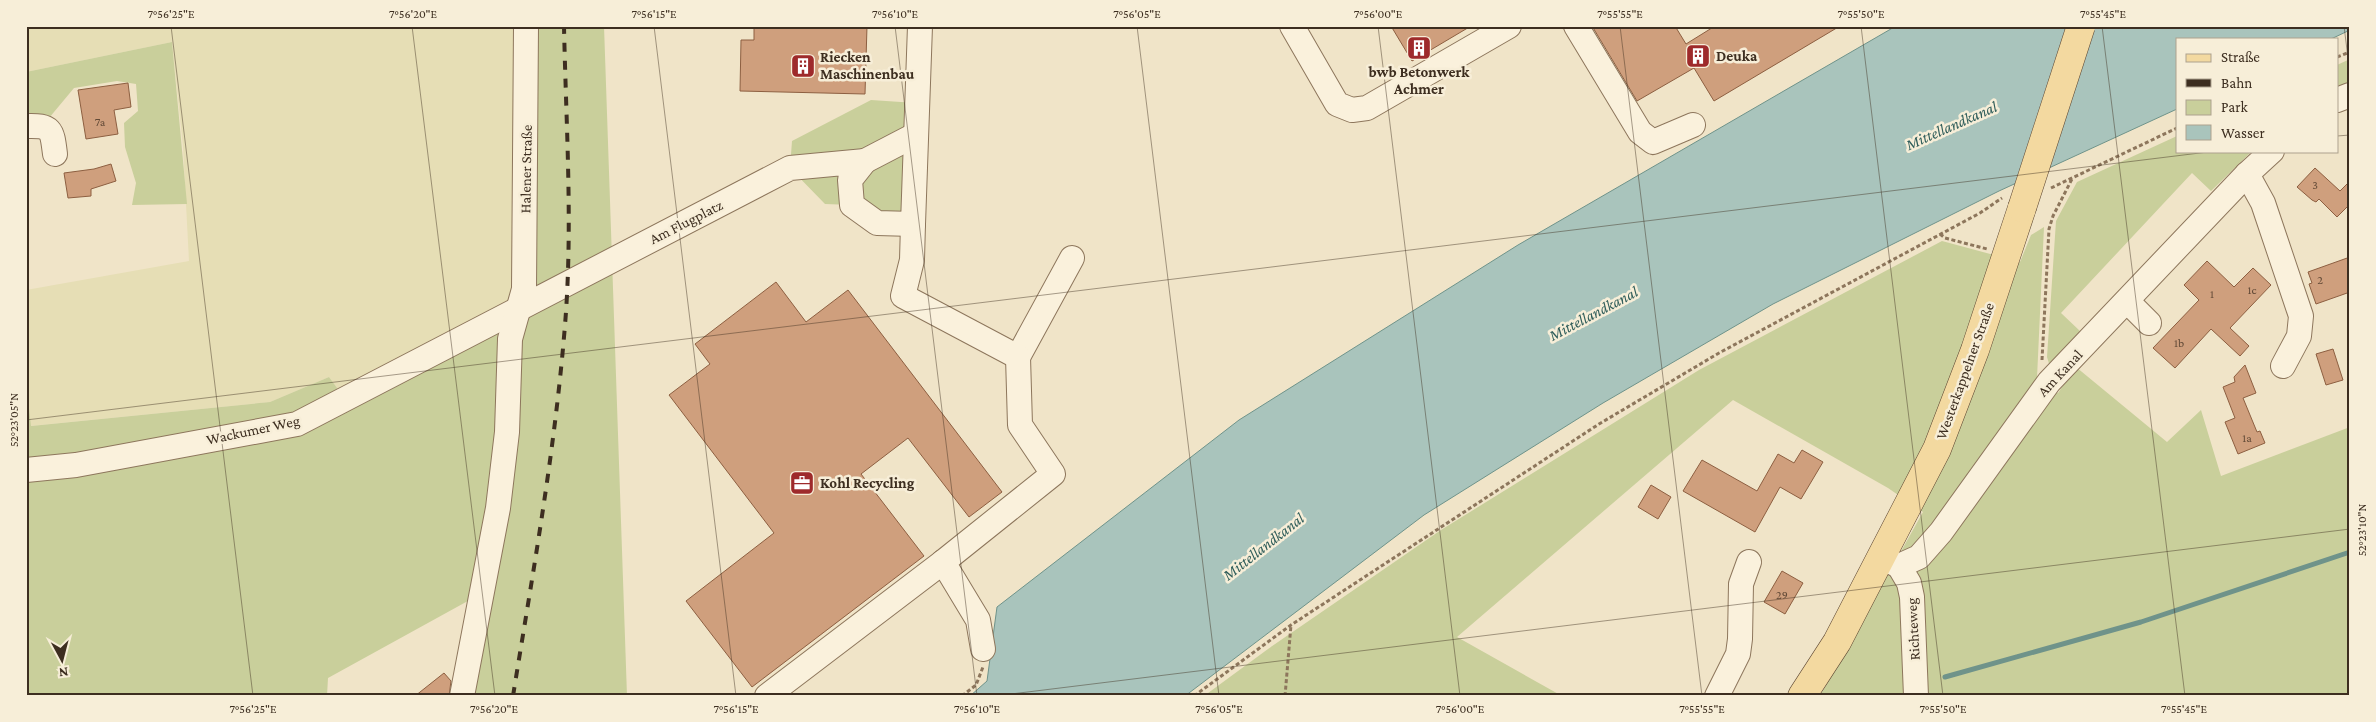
<svg xmlns="http://www.w3.org/2000/svg" width="2376" height="722" viewBox="0 0 2376 722" font-family="'Crimson Pro',serif">
  <rect width="100%" height="100%" fill="#f0e4c8"/>
  <polygon fill="#e6deb5" points="26,26 526,26 516,310 344,399 329,377 270,402 30,426 26,382 26,290 189,261 183,147 172,42 26,72"/>
  <g fill="#c9cf9b">
    <polygon points="526,26 604,26 627,696 473,696 486,591 328,678 327,696 26,696 26,382 31,426 270,402 329,377 345,399 516,311"/>
    <polygon points="172,42 187,204 132,205 136,183 125,147 124,123 138,111 136,84 117,81 74,88 39,130 26,135 26,72"/>
    <polygon points="2350,59 2350,84 2337,89 2337,65"/>
    <polygon points="871,100 916,103 913,224 852,205 825,204 790,168 792,141"/>
    <polygon points="2177,136 2177,151 2252,151 2211,191 2192,173 2061,313 2081,332 2050,367 2047,357 2056,221 2077,182"/>
    <polygon points="2044,227 2037,378 2058,393 2076,367 2167,442 2201,410 2221,476 2350,427 2350,696 1820,696 1923,512 1888,488 1733,400 1457,637 1562,696 1204,696 1268,649 1441,530 1699,370 1942,241 2020,262 2031,235"/>
  </g>
  <polygon fill="#a9c4bc" stroke="#6f938a" points="1896,26 2350,26 2350,30 2331,39 2177,39 2177,109 1999,191 1773,304 1603,403 1424,515 1185,696 970,696 987,681 997,607 1239,420 1518,245"/>
  <g fill="none" stroke-linecap="round" stroke-linejoin="round">
    <polyline stroke="#6f938a" stroke-width="5" points="1945,677 2141,622 2350,552"/>
  </g>
  <g fill="#cf9f7d" stroke="#8d5f41">
    <polygon points="754,26 867,26 865,94 740,91 741,40 754,40"/>
    <polygon points="1391,26 1471,26 1412,61"/>
    <polygon points="1592,26 1675,26 1686,44 1715,26 1840,26 1714,101 1694,68 1637,101"/>
    <polygon points="128,83 131,107 114,110 118,134 86,139 78,90"/>
    <polygon points="111,164 116,181 91,189 91,196 68,198 64,173 94,169"/>
    <polygon points="2315,168 2340,191 2350,181 2350,204 2337,217 2319,199 2316,202 2312,200 2297,187"/>
    <polygon points="2350,257 2350,292 2316,304 2309,284 2312,283 2308,272"/>
    <polygon points="2207,261 2234,287 2253,268 2271,285 2230,328 2249,346 2240,356 2211,329 2175,368 2153,348 2199,300 2184,285"/>
    <polygon points="776,282 806,322 848,290 1002,492 969,517 908,438 861,474 924,556 752,687 686,601 774,533 669,395 710,364 695,344"/>
    <polygon points="2333,349 2343,380 2326,385 2316,354"/>
    <polygon points="2245,365 2256,393 2243,398 2257,432 2260,431 2265,443 2238,454 2225,422 2235,418 2223,387 2235,382 2234,377"/>
    <polygon points="1802,450 1823,462 1801,499 1780,487 1755,532 1683,491 1702,460 1757,491 1778,454 1794,463"/>
    <polygon points="1651,485 1671,497 1658,519 1638,507"/>
    <polygon points="1782,571 1803,583 1785,614 1764,602"/>
    <polygon points="444,673 451,681 449,696 415,696"/>
  </g>
  <g fill="none" stroke-linecap="round" stroke-linejoin="round">
    <defs>
      <g id="minor">
        <polyline points="1292,26 1337,104 1352,110 1367,108 1509,26"/>
        <polyline points="1576,26 1640,132 1653,142 1693,125"/>
        <polyline points="2337,100 2350,95"/>
        <path d="M26,126C52,125 52,130 55,154"/>
        <polyline points="865,161 915,135"/>
        <polyline points="2247,174 2263,203 2301,316 2299,336 2283,366"/>
        <polyline points="913,224 912,260 903,296 1018,357 1072,258"/>
        <polyline points="2128,302 2149,323"/>
        <polyline points="26,470 76,465 297,424 790,168 865,161 850,180 852,205 877,223 913,224 920,26"/>
        <polyline points="1882,558 1899,566 1919,557 1941,532 2049,382 2247,174 2272,151"/>
        <polyline points="943,562 978,620 983,649"/>
        <polyline points="1899,566 1909,583 1912,597 1916,696"/>
        <polyline points="462,696 498,508 507,432 510,339 524,289 526,26"/>
        <polyline points="767,696 943,562 1053,474 1020,425 1018,357"/>
        <polyline points="1717,696 1738,654 1740,639 1741,584 1749,562"/>
      </g>
      <polyline id="major" points="1802,696 1837,642 1937,449 1975,350 2022,208"/>
    </defs>
    <use href="#minor" stroke="#8d765c" stroke-width="26"/>
    <use href="#major" stroke="#5b4430" stroke-width="29"/>
    <g stroke="#8d765c" stroke-width="3" stroke-dasharray="4 2.5" stroke-linecap="butt">
      <polyline points="2337,57 2350,52"/>
      <polyline points="2051,188 2177,128"/>
      <polyline points="1940,234 1945,238 1987,249"/>
      <polyline points="2042,360 2049,229 2053,216 2072,179"/>
      <polyline points="962,696 976,685 983,667"/>
      <polyline points="1194,696 1291,625 1599,424 1719,353 1980,213 2002,198"/>
      <polyline points="1285,696 1291,625"/>
    </g>
    <use href="#minor" stroke="#faf1dc" stroke-width="24"/>
    <use href="#major" stroke="#f3d9a0" stroke-width="28"/>
    <path stroke="#3d2e20" stroke-width="4" stroke-dasharray="9 9" stroke-linecap="butt" d="M513,696C533,572 555,450 565,325C573,226 566,125 564,26"/>
    <defs>
      <polyline id="major-bridge" points="2022,208 2081,26"/>
    </defs>
    <use href="#major-bridge" stroke="#5b4430" stroke-width="29" stroke-linecap="butt"/>
    <use href="#major-bridge" stroke="#f3d9a0" stroke-width="28"/>
  </g>
  <path fill="none" stroke="#3d2e20" stroke-width="1" stroke-opacity="0.45" d="M171,26L253,696M412,26L495,696M654,26L736,696M895,26L977,696M1137,26L1219,696M1378,26L1460,696M1620,26L1702,696M1861,26L1943,696M2102,26L2185,696M2344,26L2350,74M2337,136L2350,135M26,420L2216,151M995,696L2350,529"/>
  <defs>
    <symbol id="building-square" viewBox="-11 -11 22 22"><rect x="-9" y="-9" width="18" height="18" rx="4" fill="#9e2a2b" stroke="#f7eed8"/><path d="M-4-6H4V6H1V3H-1V6H-4ZM-2.5-4.3h1.7v1.8h-1.7ZM.8-4.3h1.7v1.8H.8ZM-2.5-1h1.7V.8h-1.7ZM.8-1h1.7V.8H.8Z" fill="#fff"/></symbol>
    <symbol id="office-square" viewBox="-11 -11 22 22"><rect x="-9" y="-9" width="18" height="18" rx="4" fill="#9e2a2b" stroke="#f7eed8"/><path d="M-6-3h4V-5.5h4V-3h4V5H-6ZM-1-4.5V-3h2v-1.5ZM-6 0V1H6V0Z" fill="#fff"/></symbol>
  </defs>
  <g fill-rule="evenodd">
    <use href="#building-square" x="1405" y="34" width="28" height="28"/>
    <use href="#building-square" x="1684" y="42" width="28" height="28"/>
    <use href="#building-square" x="789" y="52" width="28" height="28"/>
    <use href="#office-square" x="788" y="469" width="28" height="28"/>
  </g>
  <g text-anchor="middle" stroke-width="5" stroke-linejoin="round" paint-order="stroke">
    <g font-size="12" fill="#624a37">
      <text x="100" y="126">7a</text>
      <text x="2315" y="189">3</text>
      <text x="2320" y="284">2</text>
      <text x="2252" y="294">1c</text>
      <text x="2212" y="298">1</text>
      <text x="2179" y="347">1b</text>
      <text x="2247" y="442">1a</text>
      <text x="1782" y="599">29</text>
    </g>
    <g font-size="15" font-weight="bold" fill="#3d2e20" stroke="#f7eed8" text-anchor="start">
      <text x="1716" y="61">Deuka</text>
      <text x="820" y="62">Riecken<tspan x="820" dy="17">Maschinenbau</tspan></text>
      <text x="1419" y="77" text-anchor="middle">bwb Betonwerk<tspan x="1419" dy="17">Achmer</tspan></text>
      <text x="820" y="488">Kohl Recycling</text>
    </g>
    <g font-size="15" fill="#3d2e20" stroke="#f7eed8">
      <text transform="translate(526 169) rotate(-89)" y="5">Halener Straße</text>
      <text transform="translate(686 222) rotate(-27)" y="5">Am Flugplatz</text>
      <text transform="translate(1965 371) rotate(-70)" y="5">Westerkappelner Straße</text>
      <text transform="translate(2060 373) rotate(-47)" y="5">Am Kanal</text>
      <text transform="translate(253 430) rotate(-12)" y="5">Wackumer Weg</text>
      <text transform="translate(1913 629) rotate(-93)" y="5">Richteweg</text>
    </g>
    <g font-size="16" font-style="italic" fill="#2f5d5a" stroke="#f7eed8">
      <text transform="translate(1951 125) rotate(-24)" y="6">Mittellandkanal</text>
      <text transform="translate(1593 313) rotate(-28)" y="6">Mittellandkanal</text>
      <text transform="translate(1263 546) rotate(-38)" y="6">Mittellandkanal</text>
    </g>
  </g>
  <rect width="2376" height="722" fill="none" stroke="#f7eed8" stroke-width="55"/>
  <rect x="2176" y="38" width="162" height="115" fill="#f7eed8" stroke="#ada18e"/>
  <rect x="2186" y="54" width="25" height="8" fill="#f3d9a0" stroke="#ada18e"/>
  <text x="2221" y="62" font-size="15" fill="#3d2e20">Straße</text>
  <rect x="2186" y="79" width="25" height="8" fill="#3d2e20" stroke="#ada18e"/>
  <text x="2221" y="88" font-size="15" fill="#3d2e20">Bahn</text>
  <rect x="2186" y="100" width="25" height="15" fill="#c9cf9b" stroke="#ada18e"/>
  <text x="2221" y="112" font-size="15" fill="#3d2e20">Park</text>
  <rect x="2186" y="125" width="25" height="15" fill="#a9c4bc" stroke="#ada18e"/>
  <text x="2221" y="138" font-size="15" fill="#3d2e20">Wasser</text>
  <g transform="translate(62 660) rotate(173)" stroke="#f7eed8" stroke-width="4" paint-order="stroke">
  <path d="M0-4L9 19L0 12L-9 19Z" fill="#3d2e20"/>
  <text y="-8" font-size="14" font-weight="bold" text-anchor="middle" fill="#3d2e20">N</text>
  </g>
  <rect x="28" y="28" width="2320" height="666" fill="none" stroke="#3d2e20" stroke-width="2"/>
  <g font-size="12" text-anchor="middle" fill="#3d2e20">
    <text x="171" y="18">7°56'25"E</text>
    <text x="413" y="18">7°56'20"E</text>
    <text x="654" y="18">7°56'15"E</text>
    <text x="895" y="18">7°56'10"E</text>
    <text x="1137" y="18">7°56'05"E</text>
    <text x="1378" y="18">7°56'00"E</text>
    <text x="1620" y="18">7°55'55"E</text>
    <text x="1861" y="18">7°55'50"E</text>
    <text x="2103" y="18">7°55'45"E</text>
    <text transform="translate(14 420) rotate(-90)" y="4">52°23'05"N</text>
    <text transform="translate(2362 530) rotate(-90)" y="4">52°23'10"N</text>
    <text x="253" y="713">7°56'25"E</text>
    <text x="494" y="713">7°56'20"E</text>
    <text x="736" y="713">7°56'15"E</text>
    <text x="977" y="713">7°56'10"E</text>
    <text x="1219" y="713">7°56'05"E</text>
    <text x="1460" y="713">7°56'00"E</text>
    <text x="1702" y="713">7°55'55"E</text>
    <text x="1943" y="713">7°55'50"E</text>
    <text x="2184" y="713">7°55'45"E</text>
  </g>
</svg>
